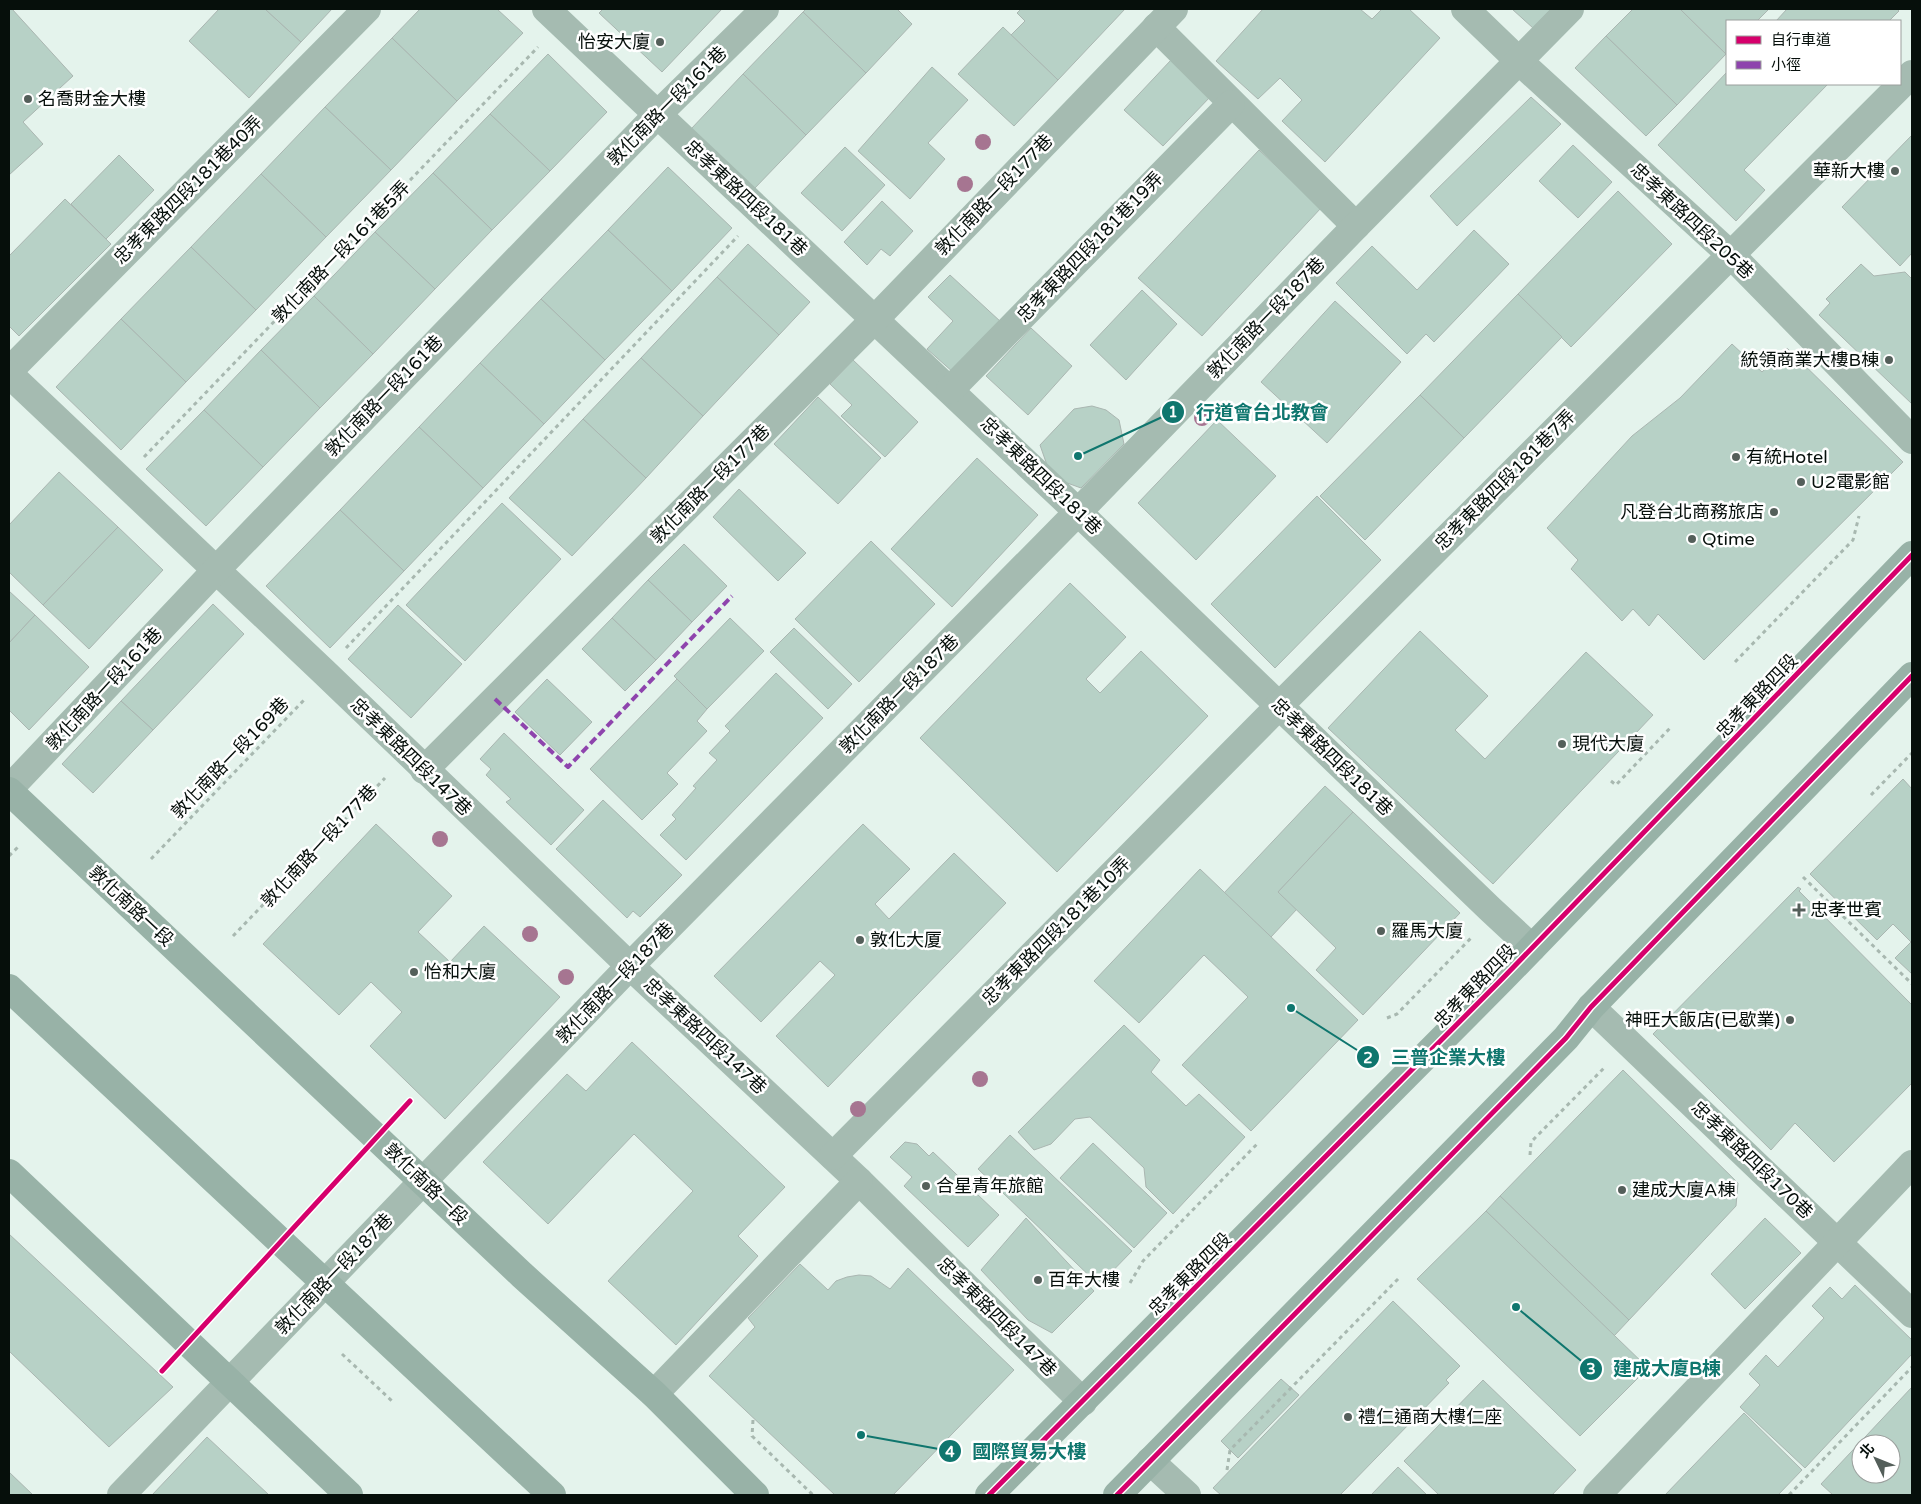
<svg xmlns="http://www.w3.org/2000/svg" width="1921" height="1504" viewBox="0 0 1921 1504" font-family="'Varela Round','Noto Sans TC',sans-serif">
  <rect width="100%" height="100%" fill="#e4f3ec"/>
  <g fill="#b7d1c6" stroke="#aab6b1" fill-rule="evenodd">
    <polygon points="9,9 12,9 73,76 23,122 43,144 9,175"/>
    <polygon points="219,9 265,9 301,42 249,98 189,41"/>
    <polygon points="265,9 332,9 301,42"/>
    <polygon points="420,9 497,9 523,33 457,101 392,38"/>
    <polygon points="603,9 722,9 662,72 599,13"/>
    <polygon points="806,9 897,9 912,24 866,73 803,12"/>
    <polygon points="1021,9 1125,9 1058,80 1011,35 1025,21 1017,13"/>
    <polygon points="1263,9 1360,9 1372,19 1382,9 1409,9 1440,38 1325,162 1282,121 1302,100 1280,78 1258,99 1216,61"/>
    <polygon points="1512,9 1551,9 1533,28"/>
    <polygon points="1633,9 1680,9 1726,54 1677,105 1606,36"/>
    <polygon points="1680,9 1769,9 1757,21 1727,21 1726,54"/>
    <polygon points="1787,9 1897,9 1899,11 1889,21 1776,21"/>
    <polygon points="803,12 866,73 806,135 743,74"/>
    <polygon points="1003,27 1058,80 1014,126 958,74"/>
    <polygon points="1606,36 1677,105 1646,136 1575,68"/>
    <polygon points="392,38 457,101 391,170 325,107"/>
    <polygon points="548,54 607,112 550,171 490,114"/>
    <polygon points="1171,60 1211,96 1163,146 1124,110"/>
    <polygon points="932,67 968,100 928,143 945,159 910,199 858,151"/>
    <polygon points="1727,72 1727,84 1828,84 1744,170 1765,190 1736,221 1658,145"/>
    <polygon points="743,74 806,135 754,189 691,129"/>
    <polygon points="1531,97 1561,124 1457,226 1430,196"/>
    <polygon points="325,107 391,170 326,237 261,174"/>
    <polygon points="490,114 550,171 492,230 433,173"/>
    <polygon points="1912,135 1912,253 1900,266 1842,207"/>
    <polygon points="1573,145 1612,182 1578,218 1539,181"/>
    <polygon points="845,147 885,185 842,231 801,193"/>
    <polygon points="1259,150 1321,208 1202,336 1138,278"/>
    <polygon points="119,155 154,190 106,239 71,204"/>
    <polygon points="668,167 732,228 672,291 608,230"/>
    <polygon points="433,173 492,230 435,289 375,232"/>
    <polygon points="261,174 326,237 256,310 191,247"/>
    <polygon points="1618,191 1672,244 1571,347 1518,294"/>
    <polygon points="65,199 111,244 19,336 9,326 9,256"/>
    <polygon points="882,201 913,231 890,256 881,249 867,265 844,242"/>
    <polygon points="608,230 672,291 605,360 541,299"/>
    <polygon points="1474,230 1509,264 1434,342 1426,334 1407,354 1336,283 1372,246 1417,290"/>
    <polygon points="375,232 435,289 373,354 314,296"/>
    <polygon points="748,244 810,302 779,335 717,277"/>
    <polygon points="191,247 256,310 186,382 121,319"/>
    <polygon points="1861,264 1874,276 1905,272 1912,279 1912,404 1819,315 1830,303 1826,299"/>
    <polygon points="950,275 1001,322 954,373 927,349 953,321 928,297"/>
    <polygon points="717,277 779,335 703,416 641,358"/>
    <polygon points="1142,290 1177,324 1126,380 1090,345"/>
    <polygon points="1518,294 1562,337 1464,438 1420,395"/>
    <polygon points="314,296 373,354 320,408 261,350"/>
    <polygon points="541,299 605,360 544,424 480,363"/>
    <polygon points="1335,301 1401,362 1327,443 1261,382"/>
    <polygon points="121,319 186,382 121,450 56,387"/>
    <polygon points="1031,328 1072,366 1028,415 986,376"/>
    <polygon points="1732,344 1762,372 1787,348 1903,462 1704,660 1658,614 1649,626 1633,609 1622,621 1571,569 1578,560 1547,528 1632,436 1680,398"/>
    <polygon points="261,350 320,408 263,467 204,410"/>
    <polygon points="641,358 703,416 646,478 583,419"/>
    <polygon points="853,360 918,422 885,457 841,416 852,405 830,384"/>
    <polygon points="480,363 544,424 483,488 419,427"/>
    <polygon points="1420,395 1464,438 1365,540 1320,496"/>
    <polygon points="818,397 881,458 838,504 774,444"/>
    <polygon points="1092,406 1106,410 1119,420 1124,444 1081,488 1059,480 1048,468 1040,445 1074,409"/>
    <polygon points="204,410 263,467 206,526 146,469"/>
    <polygon points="583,419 646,478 572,556 509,498"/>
    <polygon points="1217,420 1276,476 1196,560 1138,503"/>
    <polygon points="419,427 483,488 404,571 340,510"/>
    <polygon points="977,458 1038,515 952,607 891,549"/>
    <polygon points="59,472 118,527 43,605 9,572 9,525"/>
    <polygon points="739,489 806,553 778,581 713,517"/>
    <polygon points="1317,496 1381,560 1275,668 1211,604"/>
    <polygon points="502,503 561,559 465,661 406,605"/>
    <polygon points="340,510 404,571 330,648 266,586"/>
    <polygon points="118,527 163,570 89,649 43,605"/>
    <polygon points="871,541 935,604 859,682 795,619"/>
    <polygon points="684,544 727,586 692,622 648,580"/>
    <polygon points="648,580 692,622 656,660 612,618"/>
    <polygon points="1070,583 1126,637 1086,679 1100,693 1141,651 1208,716 1057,872 920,738"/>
    <polygon points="9,591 35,615 9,643"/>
    <polygon points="213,604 244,634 153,730 121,701"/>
    <polygon points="398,605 462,664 411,718 348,659"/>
    <polygon points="35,615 89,667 29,730 9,710 9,643"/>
    <polygon points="612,618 656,660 625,691 582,649"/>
    <polygon points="730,618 764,651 707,709 674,676"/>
    <polygon points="794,628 852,684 828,709 770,652"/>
    <polygon points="1420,631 1488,696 1455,730 1485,759 1586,652 1653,715 1493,884 1328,728"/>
    <polygon points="776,673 823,718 686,860 660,835 676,819 672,815 696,788 693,786 717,760 709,753 730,731 725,726"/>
    <polygon points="547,679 592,722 560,755 515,712"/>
    <polygon points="677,679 707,709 697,721 707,731 667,773 678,784 642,820 590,769"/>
    <polygon points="121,701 153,730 93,793 62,764"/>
    <polygon points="504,733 584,810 551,845 506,802 511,799 486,775 491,769 480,759"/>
    <polygon points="1903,779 1912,789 1912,974 1895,958 1911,942 1893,924 1877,940 1810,874"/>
    <polygon points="1325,786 1353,812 1278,892 1297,909 1271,937 1224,893"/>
    <polygon points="603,800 682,875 640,917 633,911 627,918 556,849"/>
    <polygon points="1353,812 1460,913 1363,1015 1316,970 1336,948 1278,892"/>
    <polygon points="376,824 452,896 418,932 450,962 484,926 560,997 445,1119 370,1046 402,1012 371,982 339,1015 263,944"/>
    <polygon points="863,824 910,869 875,904 889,919 954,853 1006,903 828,1087 776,1036 835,975 820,961 761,1022 714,976"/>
    <polygon points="1200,869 1358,1020 1251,1131 1182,1065 1248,997 1204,955 1139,1023 1094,981"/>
    <polygon points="1798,887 1801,889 1799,891 1912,1005 1912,1083 1834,1162 1795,1123 1771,1150 1653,1034"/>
    <polygon points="1124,1025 1160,1060 1151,1072 1186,1106 1199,1094 1245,1137 1173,1214 1146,1187 1144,1168 1090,1117 1075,1119 1051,1144 1034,1150 1018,1132"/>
    <polygon points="632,1042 785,1187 738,1236 758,1256 676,1345 608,1281 693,1191 634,1134 548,1224 483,1162 567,1074 586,1091"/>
    <polygon points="1623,1070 1738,1183 1736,1206 1629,1320 1500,1196"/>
    <polygon points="1010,1135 1132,1251 1099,1285 978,1169"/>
    <polygon points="905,1142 917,1144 929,1156 933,1152 999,1215 968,1247 904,1186 912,1177 890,1157"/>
    <polygon points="1093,1143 1167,1213 1134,1248 1060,1178"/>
    <polygon points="1500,1196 1629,1320 1614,1336 1486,1211"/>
    <polygon points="1486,1211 1648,1368 1580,1436 1417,1279"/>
    <polygon points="1026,1218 1094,1291 1052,1333 1028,1320 981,1270"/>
    <polygon points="1765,1218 1801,1253 1745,1309 1711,1274"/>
    <polygon points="9,1234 173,1387 109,1447 9,1351"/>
    <polygon points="800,1264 828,1290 836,1281 847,1277 859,1275 871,1276 890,1289 908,1268 1014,1370 893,1495 835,1495 709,1376 755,1327 748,1318"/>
    <polygon points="1855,1285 1912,1340 1912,1354 1805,1468 1740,1407 1760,1385 1749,1374 1766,1355 1778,1367 1824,1318 1812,1306 1830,1287 1842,1299"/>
    <polygon points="1393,1301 1460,1366 1446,1380 1449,1383 1340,1495 1221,1495 1213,1488"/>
    <polygon points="1281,1379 1299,1395 1238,1458 1221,1441"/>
    <polygon points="1483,1380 1576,1470 1552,1495 1439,1495 1404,1461"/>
    <path d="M1912,1387V1495H1833L1821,1484ZM1861,1444H1891V1474H1861Z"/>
    <polygon points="1744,1413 1802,1470 1778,1495 1665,1495"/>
    <polygon points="207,1437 269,1495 152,1495"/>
    <polygon points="1398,1467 1427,1495 1371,1495"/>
    <polygon points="9,1472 33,1495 9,1495"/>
  </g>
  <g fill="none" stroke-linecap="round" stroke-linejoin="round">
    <g stroke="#a8b8b0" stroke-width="3" stroke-dasharray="4 4" stroke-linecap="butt">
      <polyline points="144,457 538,47"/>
      <polyline points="346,648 738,236"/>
      <polyline points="1735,662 1853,540 1859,516"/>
      <polyline points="1611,781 1616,785 1671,727"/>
      <polyline points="1871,795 1912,753"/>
      <polyline points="9,856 19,846"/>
      <polyline points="151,859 305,699"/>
      <polyline points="1803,877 1912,984"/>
      <polyline points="233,936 385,778"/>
      <polyline points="1387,1018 1397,1014 1471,938"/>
      <polyline points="1530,1155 1531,1142 1606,1066"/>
      <polyline points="1130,1283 1143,1261 1259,1142"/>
      <polyline points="342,1354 392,1401"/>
      <polyline points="753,1420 752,1436 813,1495"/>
      <polyline points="1227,1470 1230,1450 1399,1278"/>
      <polyline points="1789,1495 1912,1367"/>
    </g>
    <g stroke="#a5bbb1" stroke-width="28">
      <polyline points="546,9 1078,512 1490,909 1532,948"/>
      <polyline points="1465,9 1519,61 1731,255 1912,440"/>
      <polyline points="1156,27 1356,226"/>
      <polyline points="9,371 367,9"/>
      <polyline points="9,374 324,672 630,966 859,1181 1083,1402"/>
      <polyline points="950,390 1231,104"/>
      <polyline points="424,770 875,319 1174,9"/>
      <polyline points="9,789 216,570 658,114 765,9"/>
      <polyline points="1591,1007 1912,1314"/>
      <polyline points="833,1156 1279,706 1912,74"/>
      <polyline points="654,1394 859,1181"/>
      <polyline points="1150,1461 1187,1495"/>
      <polyline points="121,1495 630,966 1078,512 1356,226 1570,9"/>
      <polyline points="1597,1495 1912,1164"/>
    </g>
    <g stroke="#98b2a7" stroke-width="28">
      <polyline points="9,791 522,1275 654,1394 755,1495"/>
      <polyline points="9,988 552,1495"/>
      <polyline points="9,1173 349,1495"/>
      <polyline points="989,1495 1502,979 1912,555"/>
      <polyline points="1117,1495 1566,1038 1591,1007 1912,676"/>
    </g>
    <polyline stroke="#8e44ad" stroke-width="4" stroke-dasharray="8 4" stroke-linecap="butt" points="495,699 568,767 732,596"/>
    <defs>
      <g id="cycleway">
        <polyline points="162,1371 410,1101"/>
        <polyline points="989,1495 1502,979 1912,555"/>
        <polyline points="1117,1495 1566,1038 1591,1007 1912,676"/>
      </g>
    </defs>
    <use href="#cycleway" stroke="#fff" stroke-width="8"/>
    <use href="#cycleway" stroke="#d6006c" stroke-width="5"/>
  </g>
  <g fill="#a67591">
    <circle cx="983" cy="142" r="8"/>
    <circle cx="965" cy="184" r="8"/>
    <circle cx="1202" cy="418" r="8"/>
    <circle cx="440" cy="839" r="8"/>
    <circle cx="530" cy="934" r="8"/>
    <circle cx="566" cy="977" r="8"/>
    <circle cx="980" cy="1079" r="8"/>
    <circle cx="858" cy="1109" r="8"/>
  </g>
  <g fill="#545f5a" stroke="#fff" stroke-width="2">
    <circle cx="660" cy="42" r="5"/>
    <circle cx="28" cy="99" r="5"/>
    <circle cx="1895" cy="171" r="5"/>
    <circle cx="1889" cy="360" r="5"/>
    <circle cx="1736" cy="457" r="5"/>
    <circle cx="1801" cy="482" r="5"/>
    <circle cx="1774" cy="512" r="5"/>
    <circle cx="1692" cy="539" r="5"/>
    <circle cx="1562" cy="744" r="5"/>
    <path d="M1796.5 902.5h5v5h5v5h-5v5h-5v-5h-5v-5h5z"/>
    <circle cx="1381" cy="931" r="5"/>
    <circle cx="860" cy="940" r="5"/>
    <circle cx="414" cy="972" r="5"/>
    <circle cx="1790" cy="1020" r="5"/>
    <circle cx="926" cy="1186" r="5"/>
    <circle cx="1622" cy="1190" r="5"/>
    <circle cx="1038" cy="1280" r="5"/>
    <circle cx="1348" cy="1417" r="5"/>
  </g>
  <g text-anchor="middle" stroke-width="5" stroke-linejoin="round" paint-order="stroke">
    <g font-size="18" fill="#060f0b" stroke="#fff" text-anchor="start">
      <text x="650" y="48" text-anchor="end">怡安大廈</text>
      <text x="38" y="105">名喬財金大樓</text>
      <text x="1885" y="177" text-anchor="end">華新大樓</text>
      <text x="1879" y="366" text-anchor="end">統領商業大樓B棟</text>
      <text x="1746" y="463">有統Hotel</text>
      <text x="1811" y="488">U2電影館</text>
      <text x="1764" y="518" text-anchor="end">凡登台北商務旅店</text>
      <text x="1702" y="545">Qtime</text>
      <text x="1572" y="750">現代大廈</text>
      <text x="1810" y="916">忠孝世賓</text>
      <text x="1391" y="937">羅馬大廈</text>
      <text x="870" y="946">敦化大厦</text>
      <text x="424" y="978">怡和大廈</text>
      <text x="1780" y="1026" text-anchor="end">神旺大飯店(已歇業)</text>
      <text x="936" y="1192">合星青年旅館</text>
      <text x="1632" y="1196">建成大廈A棟</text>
      <text x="1048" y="1286">百年大樓</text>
      <text x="1358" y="1423">禮仁通商大樓仁座</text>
    </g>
    <g font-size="18" fill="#060f0b" stroke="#fff">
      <text transform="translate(667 106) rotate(-45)" y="6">敦化南路一段161巷</text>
      <text transform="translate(188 190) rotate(-45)" y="6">忠孝東路四段181巷40弄</text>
      <text transform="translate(994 195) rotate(-46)" y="6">敦化南路一段177巷</text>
      <text transform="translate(746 198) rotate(43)" y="6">忠孝東路四段181巷</text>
      <text transform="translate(1692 221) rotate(43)" y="6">忠孝東路四段205巷</text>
      <text transform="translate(1090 247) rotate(-46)" y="6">忠孝東路四段181巷19弄</text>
      <text transform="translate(341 252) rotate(-46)" y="6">敦化南路一段161巷5弄</text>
      <text transform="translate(1266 318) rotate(-46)" y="6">敦化南路一段187巷</text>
      <text transform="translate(384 396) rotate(-46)" y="6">敦化南路一段161巷</text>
      <text transform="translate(1041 476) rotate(44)" y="6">忠孝東路四段181巷</text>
      <text transform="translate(1505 480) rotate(-45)" y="6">忠孝東路四段181巷7弄</text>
      <text transform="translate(710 484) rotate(-45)" y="6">敦化南路一段177巷</text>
      <text transform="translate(104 689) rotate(-47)" y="6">敦化南路一段161巷</text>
      <text transform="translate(899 694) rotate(-45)" y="6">敦化南路一段187巷</text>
      <text transform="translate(1757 696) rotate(-46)" y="6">忠孝東路四段</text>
      <text transform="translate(411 757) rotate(44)" y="6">忠孝東路四段147巷</text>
      <text transform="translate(1332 757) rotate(44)" y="6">忠孝東路四段181巷</text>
      <text transform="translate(230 758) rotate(-46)" y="6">敦化南路一段169巷</text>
      <text transform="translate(319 846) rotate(-47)" y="6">敦化南路一段177巷</text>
      <text transform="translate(131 906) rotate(43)" y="6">敦化南路一段</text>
      <text transform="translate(1056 931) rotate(-45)" y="6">忠孝東路四段181巷10弄</text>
      <text transform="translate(615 983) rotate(-46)" y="6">敦化南路一段187巷</text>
      <text transform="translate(1475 986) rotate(-46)" y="6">忠孝東路四段</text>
      <text transform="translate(705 1036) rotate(43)" y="6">忠孝東路四段147巷</text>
      <text transform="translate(1752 1160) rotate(44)" y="6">忠孝東路四段170巷</text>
      <text transform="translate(426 1184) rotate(44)" y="6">敦化南路一段</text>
      <text transform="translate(334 1274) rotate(-46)" y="6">敦化南路一段187巷</text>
      <text transform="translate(1190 1274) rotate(-45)" y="6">忠孝東路四段</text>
      <text transform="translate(997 1317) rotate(45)" y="6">忠孝東路四段147巷</text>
    </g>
  </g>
  <path fill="none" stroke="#0f766e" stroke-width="2" d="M1078 456L1173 412M1291 1008L1368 1057M1516 1307L1591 1369M861 1435L950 1451"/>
  <g fill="#0f766e" stroke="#fff" stroke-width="2">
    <circle cx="1078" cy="456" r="5"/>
    <circle cx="1291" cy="1008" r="5"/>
    <circle cx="1516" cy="1307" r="5"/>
    <circle cx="861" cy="1435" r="5"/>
    <circle cx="1173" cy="412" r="12"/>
    <circle cx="1368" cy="1057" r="12"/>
    <circle cx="1591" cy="1369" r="12"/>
    <circle cx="950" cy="1451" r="12"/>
  </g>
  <g font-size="15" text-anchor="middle" font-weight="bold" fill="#fff">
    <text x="1173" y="417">1</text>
    <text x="1368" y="1063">2</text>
    <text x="1591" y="1374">3</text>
    <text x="950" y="1457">4</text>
  </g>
  <g font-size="19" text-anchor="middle" font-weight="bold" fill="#0f766e" stroke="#fff" stroke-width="5" stroke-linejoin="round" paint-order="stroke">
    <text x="1262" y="419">行道會台北教會</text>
    <text x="1448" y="1064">三普企業大樓</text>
    <text x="1667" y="1375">建成大廈B棟</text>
    <text x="1029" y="1458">國際貿易大樓</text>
  </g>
  <rect width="1921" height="1504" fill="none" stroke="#060f0b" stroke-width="20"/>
  <rect x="1726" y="20" width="175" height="65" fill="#ffffff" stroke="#9b9f9d"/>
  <rect x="1736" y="36" width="25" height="8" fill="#d6006c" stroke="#9b9f9d"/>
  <text x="1771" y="45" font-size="15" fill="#060f0b">自行車道</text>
  <rect x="1736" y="61" width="25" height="8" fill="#8e44ad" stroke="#9b9f9d"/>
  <text x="1771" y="70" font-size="15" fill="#060f0b">小徑</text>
  <g transform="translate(1876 1459) rotate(313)"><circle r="24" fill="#ffffff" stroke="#9b9f9d"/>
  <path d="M0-4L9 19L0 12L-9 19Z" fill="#545f5a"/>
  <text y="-8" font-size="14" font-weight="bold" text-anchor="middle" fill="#060f0b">北</text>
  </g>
</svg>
